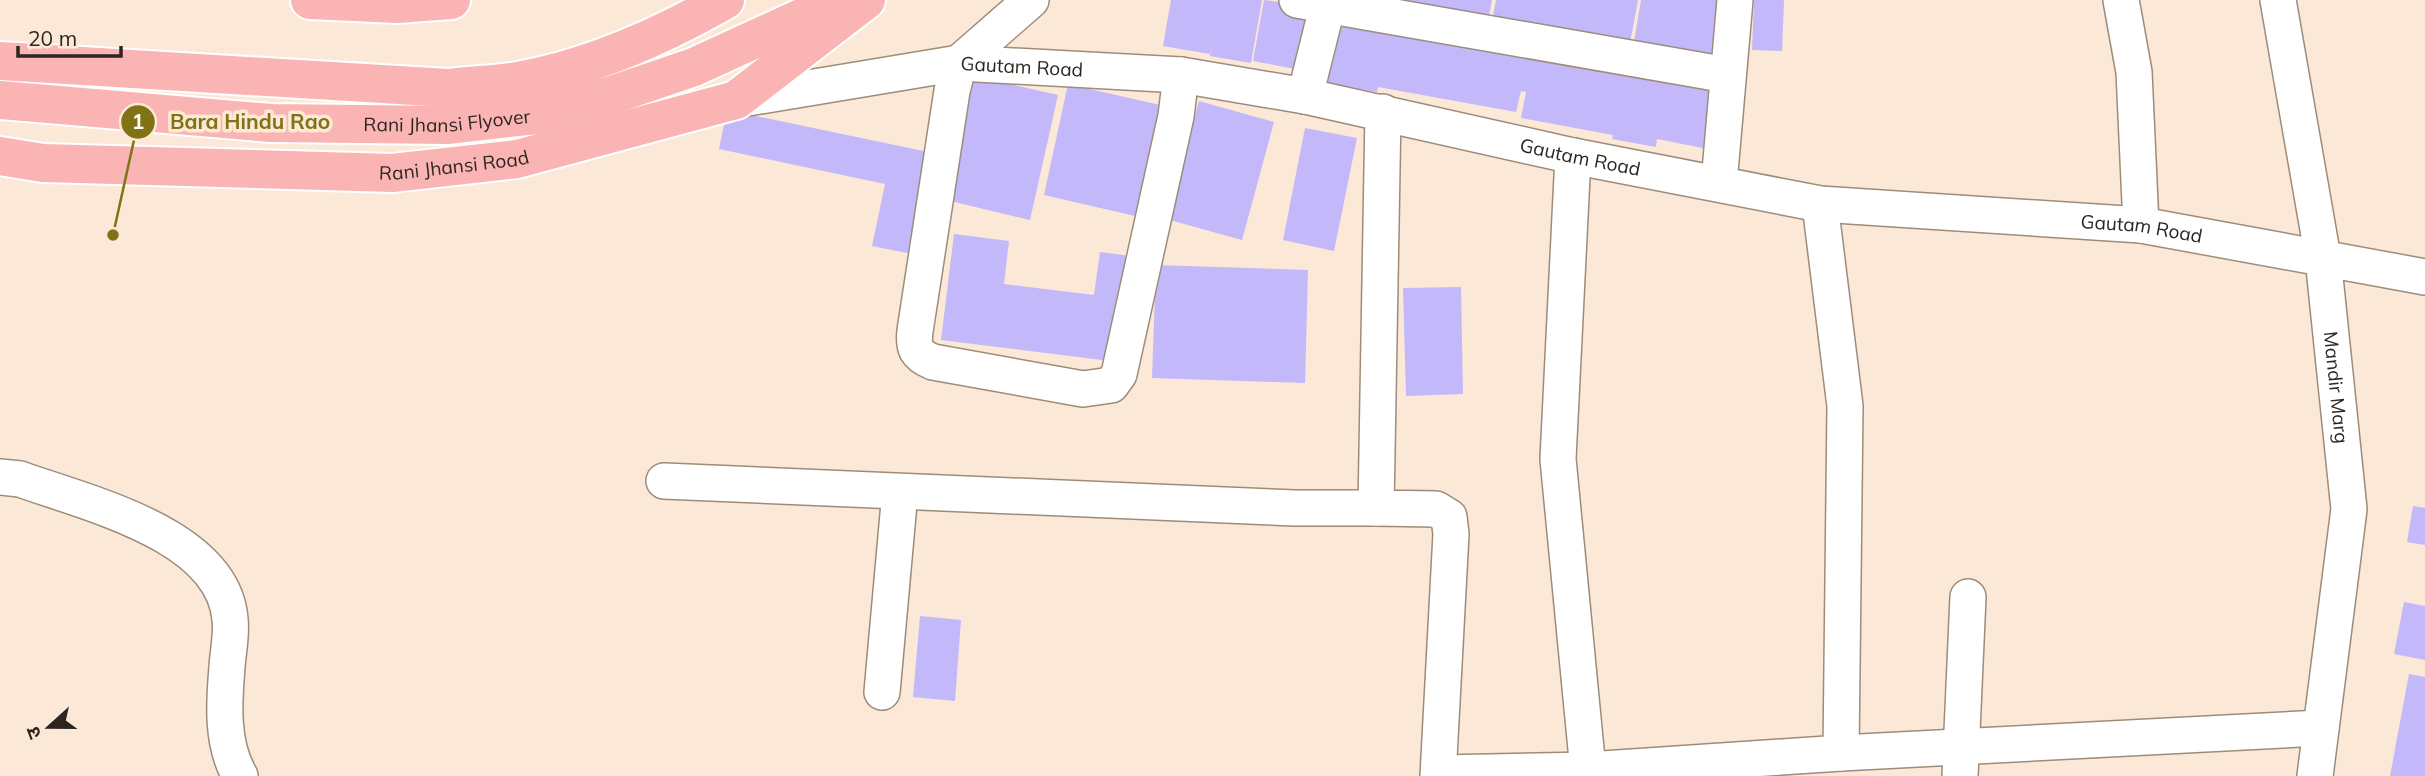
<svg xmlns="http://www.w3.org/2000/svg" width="2425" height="776" viewBox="0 0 2425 776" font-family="Mulish,'Noto Sans Devanagari',sans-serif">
  <rect width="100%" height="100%" fill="#fbe8d6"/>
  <g fill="#c3b8fa">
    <polygon points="1171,0 1262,0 1251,63 1210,56 1213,44 1210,54 1163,46"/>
    <polygon points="1264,0 1313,6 1301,70 1253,61"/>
    <polygon points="1397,0 1492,0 1488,21"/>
    <polygon points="1496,0 1638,0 1629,49 1491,26"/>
    <polygon points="1641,0 1730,0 1718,69 1632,53"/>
    <polygon points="1754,0 1784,0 1782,51 1752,50"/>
    <polygon points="1341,11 1716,81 1703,148 1657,139 1656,147 1612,139 1613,135 1521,118 1526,92 1521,91 1516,112 1378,87 1377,92 1327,83"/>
    <polygon points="970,75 1058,95 1030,220 942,199"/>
    <polygon points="1068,84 1173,108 1148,219 1044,195"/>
    <polygon points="1199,101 1274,122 1242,240 1166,219"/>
    <polygon points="727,110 933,153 912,254 872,246 885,184 719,149"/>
    <polygon points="1305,128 1357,138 1334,251 1283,240"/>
    <polygon points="954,234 1009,241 1004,284 1094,295 1100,252 1131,256 1118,362 941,340"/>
    <polygon points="1156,265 1308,270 1305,383 1152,378"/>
    <polygon points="1461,287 1463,394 1406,396 1403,288"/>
    <polygon points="2413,506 2425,508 2425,545 2407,542"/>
    <polygon points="2404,602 2425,606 2425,660 2394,654"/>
    <polygon points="920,616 961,620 955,701 913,697"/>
    <polygon points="2409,674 2425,677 2425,776 2390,776"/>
  </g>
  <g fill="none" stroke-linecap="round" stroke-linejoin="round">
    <defs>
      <g id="minor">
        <path d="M1031,0L959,63L952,91L915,331C913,348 916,355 933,362L1083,389L1111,385L1119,374L1176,116L1181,75"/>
        <polyline points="1297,0 1727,75"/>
        <polyline points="2121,0 2134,72 2141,225"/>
        <path id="s1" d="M2278,0L2323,258L2349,509L2315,776"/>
        <polyline points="1305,96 1329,0"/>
        <path id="s2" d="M736,100L959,63L1181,75L1305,96L1573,156L1820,204L2141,225L2425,277"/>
        <polyline points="1383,112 1376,508 1436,509 1449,517 1451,534 1438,776"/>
        <polyline points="1573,156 1558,459 1588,770 1841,753 1845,406 1820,204"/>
        <polyline points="1719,183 1735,0"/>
        <path d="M0,477L20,479C86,503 223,534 230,619C232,634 228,651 227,667C224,702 221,744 240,776"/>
        <polyline points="664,481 1295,508 1376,508"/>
        <polyline points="882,692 900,492"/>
        <polyline points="1841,753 2321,728"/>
        <polyline points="1439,773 1588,770"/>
        <polyline points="1960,776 1968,597"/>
      </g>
      <g id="major">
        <polyline points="310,0 397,4 451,0"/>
        <path d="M0,61L448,88C471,85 495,85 518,81C590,68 662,36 725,0"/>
        <path id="s3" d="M0,100L271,123L447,125L536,115L612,95L694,67L812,13L829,0"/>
        <path id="s4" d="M0,156L43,163L392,173L517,159L736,100L866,0"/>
      </g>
    </defs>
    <use href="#minor" stroke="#9d8c7b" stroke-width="38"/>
    <use href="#major" stroke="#fff" stroke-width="42"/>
    <use href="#minor" stroke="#fff" stroke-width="35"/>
    <use href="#major" stroke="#fab4b3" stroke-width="38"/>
  </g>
  <g text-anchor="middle" stroke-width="7" stroke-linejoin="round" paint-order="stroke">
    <g font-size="19" fill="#2d2620" stroke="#fbe8d6">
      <text dy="7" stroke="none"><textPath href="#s2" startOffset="289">Gautam Road</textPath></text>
      <text dy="7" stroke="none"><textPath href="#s3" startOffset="448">Rani Jhansi Flyover</textPath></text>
      <text dy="7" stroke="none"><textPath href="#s2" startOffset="856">Gautam Road</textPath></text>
      <text dy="7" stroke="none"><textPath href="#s4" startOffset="455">Rani Jhansi Road</textPath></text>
      <text dy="7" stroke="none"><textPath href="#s2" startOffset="1423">Gautam Road</textPath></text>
      <text dy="7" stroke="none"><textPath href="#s1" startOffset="392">Mandir Marg</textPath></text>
    </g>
  </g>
  <path fill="none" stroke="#817314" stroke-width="2.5" d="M113 235L138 122"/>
  <g fill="#817314" stroke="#fbe8d6" stroke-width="2.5">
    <circle cx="113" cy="235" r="7"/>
    <circle cx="138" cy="122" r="18"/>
  </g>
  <g font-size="21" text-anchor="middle" font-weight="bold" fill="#fff">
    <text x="138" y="129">1</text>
  </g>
  <g font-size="21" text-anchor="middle" font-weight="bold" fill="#817314" stroke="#fbe8d6" stroke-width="7" stroke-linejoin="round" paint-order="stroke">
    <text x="250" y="129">Bara Hindu Rao</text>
  </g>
  <g transform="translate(49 727) rotate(249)" stroke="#fbe8d6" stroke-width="5" paint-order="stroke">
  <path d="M0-5L12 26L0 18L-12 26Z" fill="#2d2620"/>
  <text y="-10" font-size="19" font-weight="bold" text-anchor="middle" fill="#2d2620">उ</text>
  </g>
  <path d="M18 46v10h103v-10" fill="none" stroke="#2d2620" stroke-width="3.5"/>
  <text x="28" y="46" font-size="21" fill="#2d2620" stroke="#fbe8d6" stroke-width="5" paint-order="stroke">20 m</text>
</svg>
